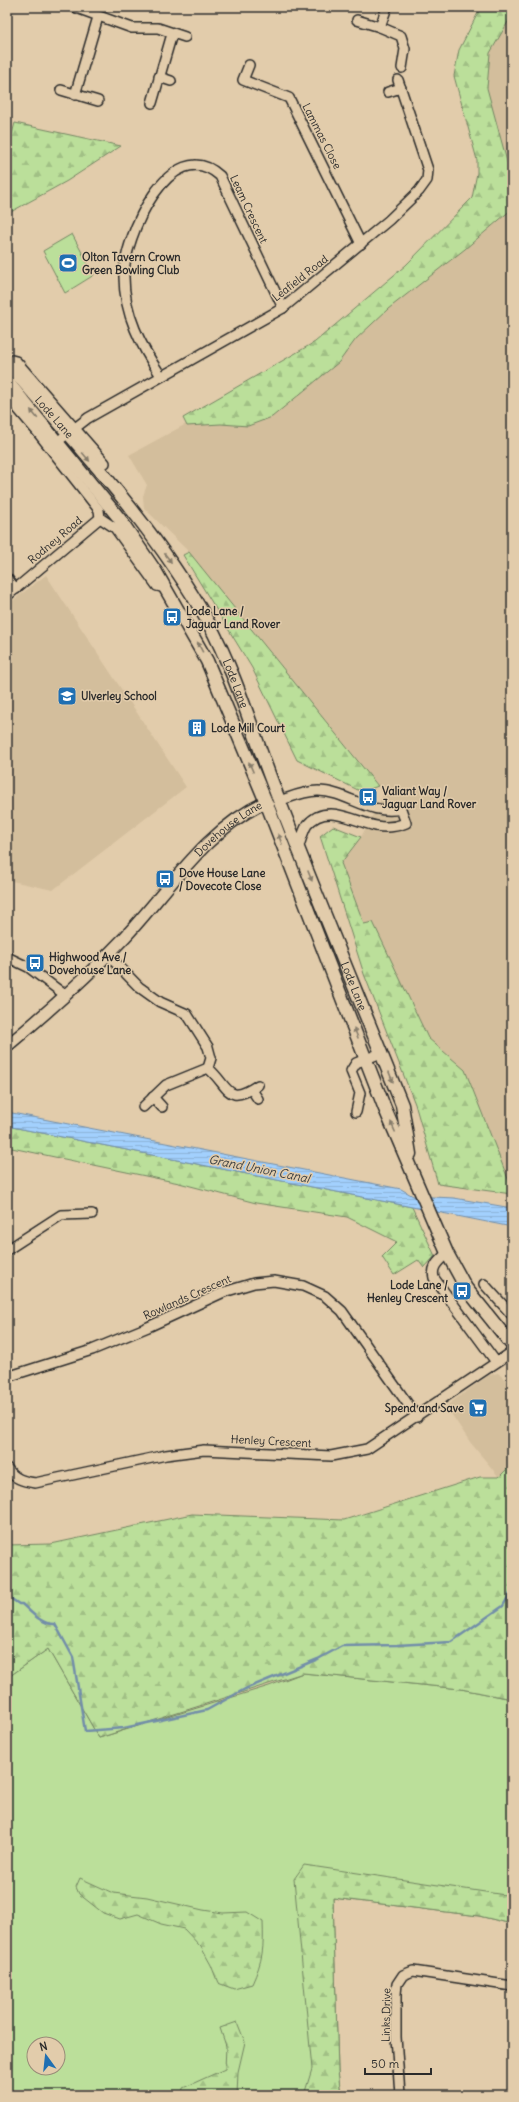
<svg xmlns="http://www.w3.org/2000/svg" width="519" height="2102" viewBox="0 0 519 2102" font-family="Delius,sans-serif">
  <defs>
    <pattern id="forest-firs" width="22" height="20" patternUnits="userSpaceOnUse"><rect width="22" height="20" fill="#bbdf9a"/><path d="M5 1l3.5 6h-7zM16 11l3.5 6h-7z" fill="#a1c085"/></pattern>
    <pattern id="water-rules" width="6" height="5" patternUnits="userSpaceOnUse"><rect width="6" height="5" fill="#a2d0fd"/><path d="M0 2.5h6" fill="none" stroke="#8cb3d9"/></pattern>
  </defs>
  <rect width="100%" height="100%" fill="#e2ccab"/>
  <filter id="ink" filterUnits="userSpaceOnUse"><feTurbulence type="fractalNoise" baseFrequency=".025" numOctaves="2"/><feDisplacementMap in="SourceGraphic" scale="8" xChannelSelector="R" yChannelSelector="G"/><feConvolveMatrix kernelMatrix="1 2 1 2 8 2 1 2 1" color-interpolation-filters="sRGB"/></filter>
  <g filter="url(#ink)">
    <g fill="#d3be9c">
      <polygon points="512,7 512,1191 364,925 341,863 361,837 384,793 189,552 144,508 143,496 147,485 129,455 306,359 487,190 462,76"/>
      <polygon points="46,575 186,787 53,890 7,880 7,605"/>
      <polygon points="498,1373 512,1386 512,1464 499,1477 470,1442 446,1406 489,1375"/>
    </g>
    <g fill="#bbdf9a" stroke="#738562" fill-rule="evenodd">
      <polygon points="72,234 94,275 65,293 43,251"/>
      <path d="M48,1649L99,1738L269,1686L303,1673L461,1689L512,1699V1924L479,1916L333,1898L338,2071L341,2095H7V1678ZM34,2044H58V2068H34Z"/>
    </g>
    <g fill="url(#forest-firs)" stroke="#738562">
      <polygon points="481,7 512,7 512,15 490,53 487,88 512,180 512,209 465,249 388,309 356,339 339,362 272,417 248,426 221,424 187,426 183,418 315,342 406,265 472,198 477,173 477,160 454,76 459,50"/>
      <polygon points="15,123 121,146 67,181 7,214 7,152"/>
      <polygon points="189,552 378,786 362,792 297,760 252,668 183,555"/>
      <polygon points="333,826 361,837 341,863 364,924 373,922 428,1038 465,1070 512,1189 512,1194 438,1184 415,1104 364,974 320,836"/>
      <polygon points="7,1126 412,1207 435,1256 424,1268 418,1260 394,1275 382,1257 397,1242 347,1217 256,1203 179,1183 7,1147"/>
      <polygon points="512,1464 512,1699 461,1689 303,1673 99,1738 48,1649 7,1678 7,1545 51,1544 192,1514 344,1520 480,1477 499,1477"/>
      <polygon points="304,1865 512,1896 512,1924 479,1916 333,1898 338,2071 341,2095 304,2095 312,2069 294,1879"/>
      <path d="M80,1878L113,1893L147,1897L203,1910L223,1913L247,1912L263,1922C264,1948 263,1960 252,1984L234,1989L218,1983L211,1965L201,1947L184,1929L161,1924L138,1914L120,1919L103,1913L79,1894L76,1887Z"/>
      <polygon points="237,2022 245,2042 238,2072 237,2095 182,2095 183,2088 225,2069 226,2046 220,2028"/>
    </g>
    <polygon fill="url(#water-rules)" stroke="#728ea9" points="7,1112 401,1189 413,1196 454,1198 512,1208 512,1227 7,1126"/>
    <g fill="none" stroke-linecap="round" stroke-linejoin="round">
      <path stroke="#728ea9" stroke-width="2.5" d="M7,1596L19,1604H22C31,1612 42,1625 55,1624L73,1657L85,1731L124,1728L207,1710L245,1689L318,1659L342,1646L397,1645L451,1642L503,1606L512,1590"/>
      <defs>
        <g id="minor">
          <polyline points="74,7 132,28 158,28 185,37"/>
          <polyline points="387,7 380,27 401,36 405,49 402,68"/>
          <polyline points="357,20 380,27"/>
          <polyline points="249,65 243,80 289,98 361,244"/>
          <polyline points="159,77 171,81"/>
          <polyline points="61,90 98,101"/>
          <polyline points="388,92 401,88"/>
          <polyline points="75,95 98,17"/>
          <polyline points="152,103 172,34"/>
          <polyline points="8,364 12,360 16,361 105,463"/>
          <path d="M161,376C141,346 124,314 124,277C123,238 171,131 220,176L283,308"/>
          <polyline points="7,396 35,429 99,510 100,518 115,528 157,586 166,588"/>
          <polyline points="57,442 88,418 283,308 389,220 419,191 427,180 428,170 398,80"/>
          <polyline points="7,578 16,589"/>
          <polyline points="7,596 100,518"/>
          <path d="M279,801C291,797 304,791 318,791C347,791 369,816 401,809L406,823C396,827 386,828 376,826C353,821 326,802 307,825C303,831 301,841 298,848"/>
          <path d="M108,955L139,987L160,1002L187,1014L208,1047L211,1058L208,1068C230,1087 226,1106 258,1085"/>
          <polyline points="7,957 28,967 65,995"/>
          <polyline points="252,1090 258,1099"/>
          <polyline points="153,1097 162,1107"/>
          <polyline points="143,1107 166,1085 208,1068"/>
          <polyline points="356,1112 360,1093 351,1071 356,1063 381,1053"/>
          <polyline points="7,1250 61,1215 92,1214"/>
          <path d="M447,1253C439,1261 431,1266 434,1278L496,1362"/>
          <polyline points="484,1284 512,1315"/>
          <polyline points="7,1377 92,1350 148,1327 224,1292 254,1283 274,1281 303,1286 325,1296 342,1311 417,1417"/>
          <path d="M7,1468C14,1479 23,1481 35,1483L166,1455L204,1450L331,1456L367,1449L512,1352"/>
          <polyline points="400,2095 396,2037 396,1994 397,1984 403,1975 413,1971 512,1986"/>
        </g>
        <g id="tertiary">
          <path id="s1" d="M7,1046C48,1012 88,976 125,937C169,890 206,829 266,802"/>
        </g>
        <g id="secondary">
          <path id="s2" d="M7,363C77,444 156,528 208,622C237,675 256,743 279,800C319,902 361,1003 402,1105L410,1154"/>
          <polyline points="7,381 119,518 156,572 207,661 266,802 385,1109 447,1253 466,1288 512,1345"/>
        </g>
      </defs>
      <use href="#minor" stroke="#2b2b2b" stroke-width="12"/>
      <use href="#tertiary" stroke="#2b2b2b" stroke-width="14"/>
      <use href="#secondary" stroke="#2b2b2b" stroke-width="15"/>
      <use href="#minor" stroke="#e2ccab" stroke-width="9"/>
      <use href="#tertiary" stroke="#e2ccab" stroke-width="11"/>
      <use href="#secondary" stroke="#e2ccab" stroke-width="12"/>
    </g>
    <defs><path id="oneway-solid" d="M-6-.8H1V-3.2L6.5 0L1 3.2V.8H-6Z"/></defs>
    <g fill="#867c6b">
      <use href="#oneway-solid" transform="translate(34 414) rotate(-129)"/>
      <use href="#oneway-solid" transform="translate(86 457) rotate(50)"/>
      <use href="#oneway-solid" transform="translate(168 558) rotate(53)"/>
      <use href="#oneway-solid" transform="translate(200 647) rotate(-118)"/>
      <use href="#oneway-solid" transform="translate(251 767) rotate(-113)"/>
      <use href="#oneway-solid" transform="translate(280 839) rotate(-111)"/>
      <use href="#oneway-solid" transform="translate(310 876) rotate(68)"/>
      <use href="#oneway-solid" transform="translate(356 1033) rotate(-112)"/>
      <use href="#oneway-solid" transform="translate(391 1077) rotate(68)"/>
      <use href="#oneway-solid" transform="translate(393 1127) rotate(-114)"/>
    </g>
  </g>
  <defs>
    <symbol id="stadium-square" viewBox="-11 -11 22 22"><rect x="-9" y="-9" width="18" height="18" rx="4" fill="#1f6fb2" stroke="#e2ccab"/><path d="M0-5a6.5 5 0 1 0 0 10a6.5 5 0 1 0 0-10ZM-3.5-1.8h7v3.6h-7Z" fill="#fff"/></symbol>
    <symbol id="bus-square" viewBox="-11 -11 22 22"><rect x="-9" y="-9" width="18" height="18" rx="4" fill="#1f6fb2" stroke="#e2ccab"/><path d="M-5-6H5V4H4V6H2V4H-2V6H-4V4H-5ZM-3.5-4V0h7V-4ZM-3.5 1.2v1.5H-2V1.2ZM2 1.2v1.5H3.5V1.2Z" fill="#fff"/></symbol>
    <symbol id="school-square" viewBox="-11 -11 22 22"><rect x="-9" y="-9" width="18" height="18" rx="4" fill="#1f6fb2" stroke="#e2ccab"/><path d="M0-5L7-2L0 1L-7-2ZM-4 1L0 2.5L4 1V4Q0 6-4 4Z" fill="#fff"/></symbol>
    <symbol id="building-square" viewBox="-11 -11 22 22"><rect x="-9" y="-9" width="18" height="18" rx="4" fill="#1f6fb2" stroke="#e2ccab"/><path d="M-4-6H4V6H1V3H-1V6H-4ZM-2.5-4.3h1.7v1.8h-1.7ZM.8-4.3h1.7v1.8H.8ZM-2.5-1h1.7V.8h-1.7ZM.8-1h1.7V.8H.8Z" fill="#fff"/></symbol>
    <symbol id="supermarket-square" viewBox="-11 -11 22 22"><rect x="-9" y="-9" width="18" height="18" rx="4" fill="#1f6fb2" stroke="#e2ccab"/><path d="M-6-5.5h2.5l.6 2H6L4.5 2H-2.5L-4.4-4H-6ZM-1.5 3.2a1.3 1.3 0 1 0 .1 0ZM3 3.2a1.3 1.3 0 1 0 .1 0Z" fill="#fff"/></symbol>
  </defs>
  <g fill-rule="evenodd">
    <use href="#stadium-square" x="57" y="252" width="22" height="22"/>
    <use href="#bus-square" x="161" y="606" width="22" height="22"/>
    <use href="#school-square" x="56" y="685" width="22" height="22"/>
    <use href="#building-square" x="186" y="717" width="22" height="22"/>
    <use href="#bus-square" x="357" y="786" width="22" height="22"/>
    <use href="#bus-square" x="154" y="868" width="22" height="22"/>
    <use href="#bus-square" x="24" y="952" width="22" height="22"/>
    <use href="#bus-square" x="451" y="1280" width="22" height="22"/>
    <use href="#supermarket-square" x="467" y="1397" width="22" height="22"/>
  </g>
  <g text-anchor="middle" stroke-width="3" stroke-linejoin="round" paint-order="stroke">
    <g font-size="11" fill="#2b2b2b" stroke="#e2ccab">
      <text transform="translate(322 136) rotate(63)" y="4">Lammas Close</text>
      <text transform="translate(249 209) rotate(65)" y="4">Leam Crescent</text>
      <text transform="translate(300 278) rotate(-38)" y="4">Leafield Road</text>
      <text dy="4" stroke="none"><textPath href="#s2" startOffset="72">Lode Lane</textPath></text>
      <text transform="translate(55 540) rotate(-40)" y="4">Rodney Road</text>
      <text dy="4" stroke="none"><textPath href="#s2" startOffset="396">Lode Lane</textPath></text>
      <text dy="4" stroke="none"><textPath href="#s1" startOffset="311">Dovehouse Lane</textPath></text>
      <text dy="4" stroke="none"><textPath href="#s2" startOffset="721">Lode Lane</textPath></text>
      <text transform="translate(187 1297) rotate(-24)" y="4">Rowlands Crescent</text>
      <text transform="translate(271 1441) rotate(3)" y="4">Henley Crescent</text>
      <text transform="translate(386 2015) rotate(-89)" y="4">Links Drive</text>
    </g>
    <g font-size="11" font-weight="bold" fill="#2b2b2b" stroke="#e2ccab" text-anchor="start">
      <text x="82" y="261">Olton Tavern Crown<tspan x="82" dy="13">Green Bowling Club</tspan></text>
      <text x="186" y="615">Lode Lane /<tspan x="186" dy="13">Jaguar Land Rover</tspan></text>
      <text x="81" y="700">Ulverley School</text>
      <text x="211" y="732">Lode Mill Court</text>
      <text x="382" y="795">Valiant Way /<tspan x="382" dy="13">Jaguar Land Rover</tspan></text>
      <text x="179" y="877">Dove House Lane<tspan x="179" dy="13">/ Dovecote Close</tspan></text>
      <text x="49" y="961">Highwood Ave /<tspan x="49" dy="13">Dovehouse Lane</tspan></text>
      <text x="448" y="1289" text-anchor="end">Lode Lane /<tspan x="448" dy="13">Henley Crescent</tspan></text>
      <text x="464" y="1412" text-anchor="end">Spend and Save</text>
    </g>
    <g font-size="12" font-style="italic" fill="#373c40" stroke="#e2ccab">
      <text transform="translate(259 1169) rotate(11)" y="4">Grand Union Canal</text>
    </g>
  </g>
  <rect width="519" height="2102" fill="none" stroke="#e2ccab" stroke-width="24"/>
  <rect x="12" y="12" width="495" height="2078" fill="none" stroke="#2b2b2b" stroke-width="1.5" filter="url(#ink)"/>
  <g transform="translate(46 2056) rotate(345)"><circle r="19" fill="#e2ccab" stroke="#998c78"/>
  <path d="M0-3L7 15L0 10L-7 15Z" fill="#1f6fb2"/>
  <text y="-6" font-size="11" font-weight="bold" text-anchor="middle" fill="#2b2b2b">N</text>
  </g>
  <path d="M365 2068v6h66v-6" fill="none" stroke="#2b2b2b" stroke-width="2"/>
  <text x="371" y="2068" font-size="12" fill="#2b2b2b" stroke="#e2ccab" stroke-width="3" paint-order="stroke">50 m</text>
</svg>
